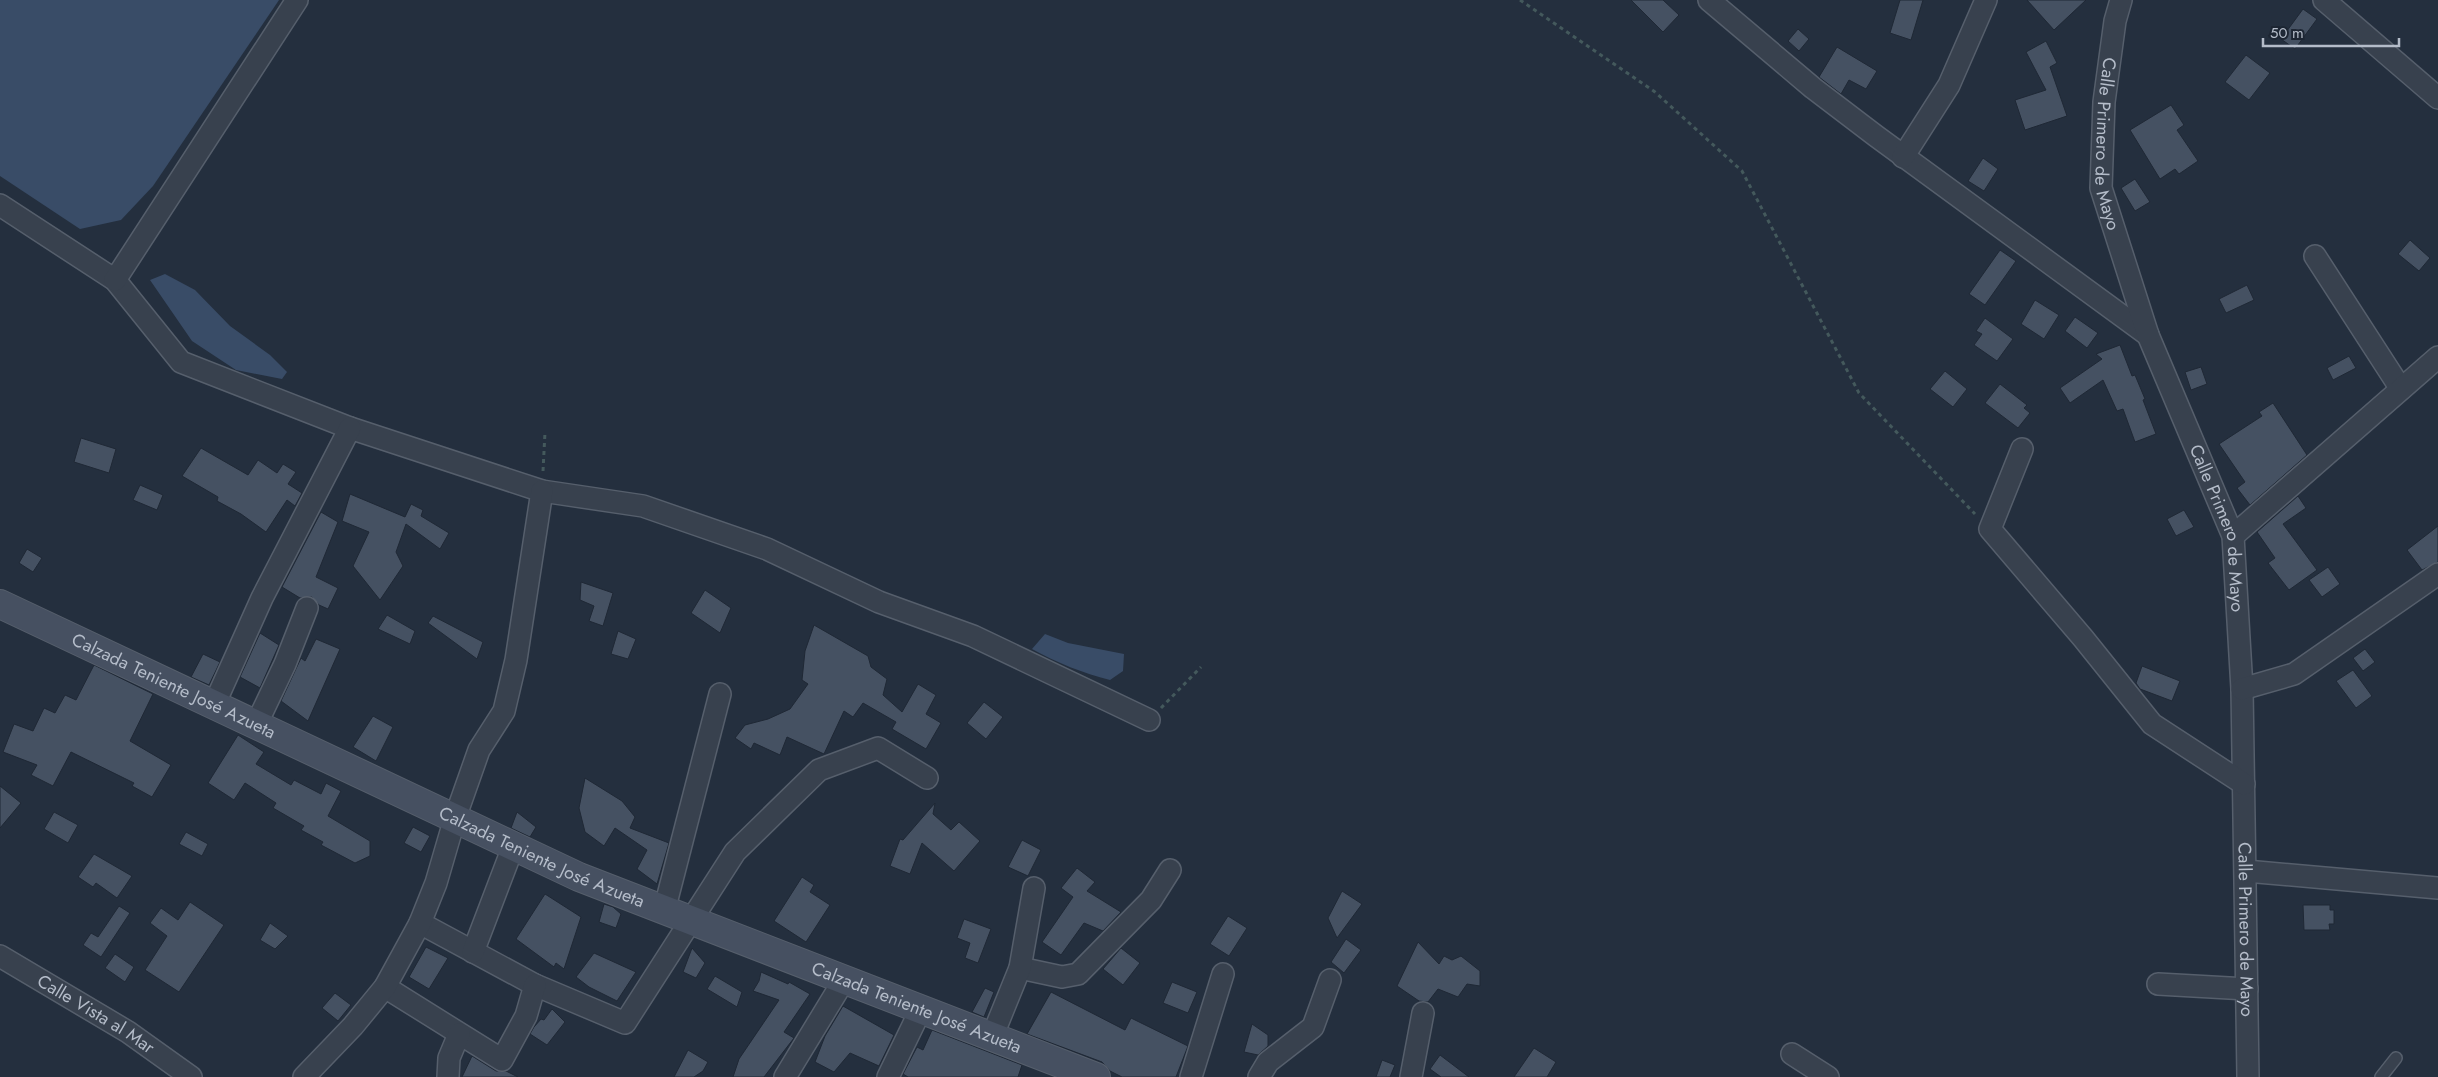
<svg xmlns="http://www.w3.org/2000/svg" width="2438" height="1077" viewBox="0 0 2438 1077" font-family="Jost,sans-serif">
  <rect width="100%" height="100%" fill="#242f3e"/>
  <g fill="#394c67">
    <polygon points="0,0 279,0 153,186 121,220 80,229 0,176"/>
    <polygon points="165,274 195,290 230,326 270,355 287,372 282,379 236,370 192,341 150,280"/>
    <path d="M1045,634L1068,643L1124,654L1123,671L1110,680C1083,673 1057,663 1032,649Z"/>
  </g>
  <g fill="#455162" stroke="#1f2835">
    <polygon points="1631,0 1663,0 1679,15 1663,32"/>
    <polygon points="1900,0 1923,0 1911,40 1890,33"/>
    <polygon points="2027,0 2086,0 2054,30"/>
    <polygon points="2303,9 2317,19 2295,49 2281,39"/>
    <polygon points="1798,29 1809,39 1799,51 1788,41"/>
    <polygon points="2046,41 2057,63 2050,67 2067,116 2025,130 2015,100 2046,90 2026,52"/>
    <polygon points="1837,47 1877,71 1866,89 1849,80 1841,94 1819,77"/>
    <polygon points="2246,55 2270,73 2249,100 2225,82"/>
    <polygon points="2171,105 2184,125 2177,130 2198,161 2179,174 2175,169 2160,179 2130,130"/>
    <polygon points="1983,158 1998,169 1984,191 1968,181"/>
    <polygon points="2135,179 2150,202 2135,211 2121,188"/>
    <polygon points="2410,240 2430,258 2419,271 2398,254"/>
    <polygon points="2000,250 2016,261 1985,305 1969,294"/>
    <polygon points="2247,285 2254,300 2226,313 2219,299"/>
    <polygon points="2035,300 2059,315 2044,339 2021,324"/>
    <polygon points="2075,317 2098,333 2087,348 2065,331"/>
    <polygon points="1985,318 2013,339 1997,361 1974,345 1982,334 1976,331"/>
    <polygon points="2120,345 2132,376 2135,375 2145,399 2143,400 2156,434 2135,442 2123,409 2117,411 2103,380 2070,403 2060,388 2102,359 2096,354"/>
    <polygon points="2349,356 2356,368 2333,380 2327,368"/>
    <polygon points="2201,367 2207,384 2191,390 2185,372"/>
    <polygon points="1945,371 1967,389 1953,407 1930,389"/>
    <polygon points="2000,384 2027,405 2024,408 2030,413 2018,428 1985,403"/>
    <polygon points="2273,403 2307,455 2250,505 2237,488 2245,482 2219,444 2262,416 2259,412"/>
    <polygon points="81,438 116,449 109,473 74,462"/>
    <polygon points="201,448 248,475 258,460 277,473 283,464 296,472 288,484 302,493 295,506 287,500 266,532 241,514 217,501 218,497 182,476"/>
    <polygon points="140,485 163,495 157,510 133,500"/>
    <polygon points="350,494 405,517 411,504 423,510 421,516 449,533 440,549 406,524 396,552 403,566 380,600 353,566 369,532 342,521"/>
    <polygon points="2298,496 2306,508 2283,524 2317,570 2289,590 2268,563 2275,558 2257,532"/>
    <polygon points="2184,510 2194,527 2176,536 2167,519"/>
    <polygon points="321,512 338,522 316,577 338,588 328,609 319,605 312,597 300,598 282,587"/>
    <polygon points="2438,526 2438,562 2422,570 2407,550"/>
    <polygon points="27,549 42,558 33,572 19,563"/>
    <polygon points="2328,567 2340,584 2322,597 2309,580"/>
    <polygon points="581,582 613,593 603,626 589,621 594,606 580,600"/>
    <polygon points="705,590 731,608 720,633 691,613"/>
    <polygon points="387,615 415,631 410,644 378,629"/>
    <polygon points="433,616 483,642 477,659 428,623"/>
    <polygon points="814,625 868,656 871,667 887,679 883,695 902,712 918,684 936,695 926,714 941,723 926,749 892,729 896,722 863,703 853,717 844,711 824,754 787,737 780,755 754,743 751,749 735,738 745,725 768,719 790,709 808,684 802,680 805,651"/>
    <polygon points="618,631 636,639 628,659 611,654"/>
    <polygon points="260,633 279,645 260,688 240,677"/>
    <polygon points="316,639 340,649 308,721 281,701 301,658 305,661"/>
    <polygon points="2365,649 2375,662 2363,671 2353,658"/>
    <polygon points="203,654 220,662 209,685 191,677"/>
    <polygon points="94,665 153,694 130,741 171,765 152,797 132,786 134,783 71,752 53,786 31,775 37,765 3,752 14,724 33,731 44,708 55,713 65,695 76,700"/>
    <polygon points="2142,666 2180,681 2172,701 2140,689 2136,683"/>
    <polygon points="2353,670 2372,696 2356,708 2336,681"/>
    <polygon points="984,702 1003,717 986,739 967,723"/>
    <polygon points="373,716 393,727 376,761 353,747"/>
    <polygon points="238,735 264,752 256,764 291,785 294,780 321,794 326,783 341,791 328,816 370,841 370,856 355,863 321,845 323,842 301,830 304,826 273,808 276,803 245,783 234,800 208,783"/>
    <polygon points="585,778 622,801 635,817 630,828 669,843 657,884 637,869 647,850 615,828 604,846 585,832 579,808"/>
    <polygon points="0,786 21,803 0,828"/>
    <polygon points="935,803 933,814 951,830 959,822 980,841 954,871 922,843 910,874 890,866 900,839 903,840"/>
    <polygon points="54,812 78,825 68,843 44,829"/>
    <polygon points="517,812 536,827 530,837 511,828"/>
    <polygon points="413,827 430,836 421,852 404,843"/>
    <polygon points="186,832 208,844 202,856 179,844"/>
    <polygon points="1022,840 1041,850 1028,876 1008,867"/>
    <polygon points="94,854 132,876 117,898 96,883 93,887 78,877"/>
    <polygon points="1077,868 1095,882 1087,891 1121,912 1103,931 1084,923 1061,955 1042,942 1073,897 1061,888"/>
    <polygon points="802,877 814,885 810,892 830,905 806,942 774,921"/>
    <polygon points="1342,891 1362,904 1337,938 1328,918"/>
    <polygon points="545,894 581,917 564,969 556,963 554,967 516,939"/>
    <polygon points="190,902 224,925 179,992 145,970 167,936 150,923 161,908 178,920"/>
    <polygon points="604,904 613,907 621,914 616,928 599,922"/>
    <polygon points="2303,905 2330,905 2330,910 2334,910 2334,924 2329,924 2330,930 2304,930"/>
    <polygon points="119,906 130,913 101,957 83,945 91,933 98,937"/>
    <polygon points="1228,916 1247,928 1229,956 1210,944"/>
    <polygon points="964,919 991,929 978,963 965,958 970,943 957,938"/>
    <polygon points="270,923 288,936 275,949 260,940"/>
    <polygon points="1346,939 1361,950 1344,973 1331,962"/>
    <polygon points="1418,942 1439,964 1444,956 1452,960 1461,956 1480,971 1480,986 1467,984 1458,997 1438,989 1428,1002 1419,1001 1397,986"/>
    <polygon points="426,947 448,958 429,989 409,977"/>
    <polygon points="692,948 705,963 696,978 683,972"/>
    <polygon points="1121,948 1140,963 1123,985 1103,969"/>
    <polygon points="594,953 636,972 617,1001 589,987 576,977"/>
    <polygon points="115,954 134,967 125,982 105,968"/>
    <polygon points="761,972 788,984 789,982 810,994 784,1032 794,1038 764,1077 733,1077 739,1059 779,1000 753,991 759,981"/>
    <polygon points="715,976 742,992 737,1007 707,989"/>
    <polygon points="1172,982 1197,992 1188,1013 1163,1003"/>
    <polygon points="985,988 994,992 984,1017 972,1012"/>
    <polygon points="1051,992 1125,1030 1131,1018 1188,1046 1176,1077 1122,1077 1110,1071 1102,1062 1027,1034"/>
    <polygon points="335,993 351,1005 338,1021 322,1008"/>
    <polygon points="843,1006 894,1035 879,1066 850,1053 834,1072 815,1062 825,1036"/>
    <polygon points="552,1009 565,1022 547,1045 530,1034 534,1027 541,1019 544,1020"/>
    <polygon points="1252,1024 1268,1035 1268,1046 1258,1055 1244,1052"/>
    <polygon points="932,1030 1022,1065 1018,1077 908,1077 903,1074 917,1047 923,1050"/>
    <polygon points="1534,1048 1556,1062 1547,1077 1514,1077"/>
    <polygon points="688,1050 708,1062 703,1071 694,1077 674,1077"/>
    <polygon points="1440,1055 1469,1077 1441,1077 1430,1069"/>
    <polygon points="472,1056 496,1071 506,1071 518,1077 462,1077"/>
    <polygon points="1382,1060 1395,1065 1390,1077 1376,1077"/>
  </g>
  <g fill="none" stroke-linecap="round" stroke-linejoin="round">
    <defs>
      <polyline id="lane" points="2381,1077 2396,1058"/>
      <g id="street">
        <polyline points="1709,0 1813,88 1876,136 2148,335"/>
        <path id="s1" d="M2121,0L2115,21L2104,102L2101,188L2148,335L2233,536L2242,689L2248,1077"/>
        <polyline points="2324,0 2438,98"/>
        <polyline points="1903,157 1949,85 1986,0"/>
        <polyline points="0,205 115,280 181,362 350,428 542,491 643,506 767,549 879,602 973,636 1149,720"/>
        <polyline points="2315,256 2401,389"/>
        <polyline points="115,280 297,0"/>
        <polyline points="2022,449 1990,529 2083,638 2152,724 2244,784"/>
        <polyline points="2233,536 2438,357"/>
        <polyline points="2242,689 2294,674 2438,574"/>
        <polyline points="214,705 262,598 350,428"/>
        <polyline points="256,725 285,664 307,608"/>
        <polyline points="2246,871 2438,888"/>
        <polyline points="664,911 720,694"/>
        <polyline points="420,923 535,985 625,1023 735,852 819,770 878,748 927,778"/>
        <polyline points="473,952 513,847"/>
        <path id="s2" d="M0,956L128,1032L191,1077"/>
        <polyline points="1020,968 1062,977 1078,974 1151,900 1170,870"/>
        <polyline points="2158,984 2247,989"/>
        <polyline points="385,987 502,1060 526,1016 535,985"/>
        <polyline points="992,1037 1020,968 1034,888"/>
        <polyline points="1792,1054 1828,1077"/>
        <polyline points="304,1077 353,1026 385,987 420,923 436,883 455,818 479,750 504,711 516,660 542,491"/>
        <polyline points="448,1077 449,1058 459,1034"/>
        <polyline points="785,1077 844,980"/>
        <polyline points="888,1077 921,1009"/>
        <polyline points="1191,1077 1223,974"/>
        <polyline points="1259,1077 1268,1062 1313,1027 1330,980"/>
        <polyline points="1411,1077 1423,1013"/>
      </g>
      <g id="secondary">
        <path id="s3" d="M0,604L579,877L1096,1077"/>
      </g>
    </defs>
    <use href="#lane" stroke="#565f6c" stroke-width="14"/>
    <use href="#street" stroke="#565f6c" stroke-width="24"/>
    <use href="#secondary" stroke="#565f6c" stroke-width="30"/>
    <g stroke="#44595c" stroke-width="3" stroke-dasharray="4 4" stroke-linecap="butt">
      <polyline points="1520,0 1655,92 1742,171 1859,393 1975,514"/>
      <polyline points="543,471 545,432"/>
      <polyline points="1161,708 1201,667"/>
    </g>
    <use href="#lane" stroke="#38414e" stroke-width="11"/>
    <use href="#street" stroke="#38414e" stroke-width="21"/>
    <use href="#secondary" stroke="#465061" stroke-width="28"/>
  </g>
  <g text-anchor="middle" stroke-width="4" stroke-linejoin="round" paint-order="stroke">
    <g font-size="18" fill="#b4bcc9" stroke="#1d2633">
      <text dy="6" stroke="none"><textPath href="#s1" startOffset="146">Calle Primero de Mayo</textPath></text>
      <text dy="6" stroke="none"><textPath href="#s1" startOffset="551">Calle Primero de Mayo</textPath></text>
      <text dy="6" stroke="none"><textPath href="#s3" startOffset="192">Calzada Teniente José Azueta</textPath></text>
      <text dy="6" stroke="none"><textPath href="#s3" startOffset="598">Calzada Teniente José Azueta</textPath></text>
      <text dy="6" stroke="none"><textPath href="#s1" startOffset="956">Calle Primero de Mayo</textPath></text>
      <text dy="6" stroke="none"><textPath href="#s3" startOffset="1002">Calzada Teniente José Azueta</textPath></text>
      <text dy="6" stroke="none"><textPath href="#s2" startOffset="112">Calle Vista al Mar</textPath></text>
    </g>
  </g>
  <path d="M2263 38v8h136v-8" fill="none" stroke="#b4bcc9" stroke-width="2.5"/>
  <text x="2270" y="38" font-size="15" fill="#b4bcc9" stroke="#1d2633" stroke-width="4" paint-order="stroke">50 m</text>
</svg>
